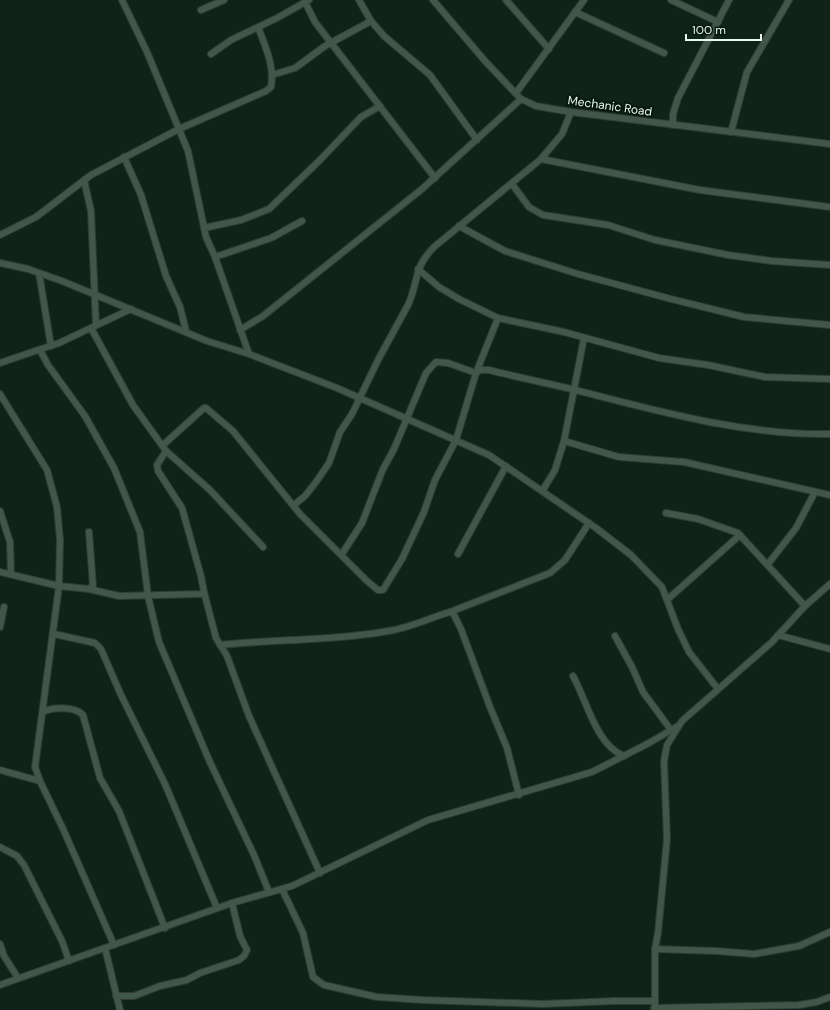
<svg xmlns="http://www.w3.org/2000/svg" width="830" height="1010" viewBox="0 0 830 1010" font-family="'DM Sans',sans-serif">
  <rect width="100%" height="100%" fill="#102318"/>
  <g fill="none" stroke-linecap="round" stroke-linejoin="round">
    <defs>
      <g id="minor">
        <polyline points="122,0 147,52 188,151 206,237 215,257 249,354"/>
        <polyline points="359,0 371,21 384,36 430,75 477,140"/>
        <polyline points="433,0 485,61 521,99 536,106 571,112 830,144"/>
        <polyline points="506,0 549,49"/>
        <polyline points="671,0 718,22"/>
        <polyline points="305,2 315,22 435,178"/>
        <polyline points="201,10 224,0"/>
        <polyline points="575,12 664,53"/>
        <polyline points="211,54 231,40 277,18 309,0"/>
        <polyline points="272,75 295,68 325,46 371,21"/>
        <polyline points="516,93 584,0"/>
        <polyline points="673,125 673,114 678,98 729,0"/>
        <polyline points="731,132 747,72 789,0"/>
        <polyline points="124,157 141,195 166,276 180,307 186,331"/>
        <polyline points="541,159 700,190 830,207"/>
        <polyline points="84,180 91,211 96,325"/>
        <polyline points="512,184 529,207 543,215 608,225 655,240 728,255 772,261 830,265"/>
        <polyline points="459,226 505,251 578,274 671,299 744,317 830,325"/>
        <polyline points="204,228 241,220 269,209 319,161 361,117 380,106"/>
        <path d="M0,235L36,217L91,175L179,129L266,91L271,87C275,66 265,46 258,27"/>
        <polyline points="215,257 271,238 302,221"/>
        <polyline points="0,263 28,269 62,281 207,341 249,354 337,388 489,455 596,528 631,555 662,587 678,629 689,652 718,689"/>
        <polyline points="418,269 439,287 459,299 498,318 564,332 659,358 708,365 765,377 830,379"/>
        <polyline points="39,273 51,346"/>
        <polyline points="240,330 263,316 422,189 521,99"/>
        <polyline points="40,350 48,365 85,416 114,468 140,532 148,596 159,642 209,760 254,855 269,892"/>
        <polyline points="0,363 59,343 131,309"/>
        <polyline points="0,394 47,470 57,507 60,540 59,586 35,767 40,781 64,831 114,945"/>
        <polyline points="564,441 619,457 684,462 830,495"/>
        <polyline points="163,445 204,408 206,408 233,431 300,514 367,581 378,590 383,590 402,559 424,512 435,480 456,440 476,373 498,318"/>
        <polyline points="166,451 210,490 263,547"/>
        <polyline points="543,490 555,470 564,441 584,338"/>
        <path d="M294,505L305,496L316,482L329,463L340,432L352,414L378,360L408,305C419,281 413,268 434,247L541,159L562,134L571,112"/>
        <polyline points="0,511 10,542 11,574"/>
        <polyline points="666,513 698,519 738,533 805,606"/>
        <path d="M342,554L362,523L383,469L394,449L426,373L436,362L448,363L476,373L480,370H489C520,378 552,384 583,392C664,413 746,435 830,434"/>
        <polyline points="458,554 506,466"/>
        <polyline points="768,564 796,528 815,492"/>
        <polyline points="0,572 59,586 89,589 93,586 89,532"/>
        <polyline points="89,589 119,596 201,594 204,592 201,576 182,508 158,471 157,465 166,451 133,405 91,328"/>
        <polyline points="204,592 216,638 227,656 249,716 320,873"/>
        <polyline points="668,599 740,535"/>
        <polyline points="450,612 550,573 565,560 589,523"/>
        <polyline points="0,627 4,607"/>
        <polyline points="54,634 95,643 101,649 121,695 165,784 217,908"/>
        <polyline points="778,635 830,649"/>
        <polyline points="615,636 632,667 643,692 671,730"/>
        <path d="M220,645C276,639 333,641 388,631C410,628 429,618 450,612L453,613L461,629L490,707L507,748L519,795"/>
        <path d="M573,676C587,701 596,745 624,756"/>
        <path d="M43,712C52,707 75,706 83,715L100,778L119,811L165,928"/>
        <polyline points="0,770 40,781"/>
        <polyline points="0,847 17,856 24,865 62,941 69,961"/>
        <polyline points="282,889 303,933 313,977 324,985 377,997 422,1000 543,1004 614,1001 654,1001"/>
        <polyline points="0,944 4,956 18,978"/>
        <polyline points="105,948 120,1010"/>
        <polyline points="655,949 716,951 754,954 799,946 830,932"/>
        <polyline points="0,985 232,903 292,886 428,820 592,772 649,743 678,726"/>
        <polyline points="116,996 134,996 160,986 187,980 200,973 239,960 244,956 247,950 240,936 232,903"/>
        <polyline points="654,1008 799,1005 817,1002 830,997"/>
        <polyline points="655,1010 655,949 658,933 667,839 664,761 667,745 682,721 772,642 805,606 830,584"/>
      </g>
    </defs>
    <use href="#minor" stroke="#2f3b33" stroke-width="8"/>
    <use href="#minor" stroke="#425649" stroke-width="6"/>
  </g>
  <g text-anchor="middle" stroke-width="4" stroke-linejoin="round" paint-order="stroke">
    <g font-size="12" fill="#ebf7ef" stroke="#07190f">
      <text transform="translate(610 106) rotate(8)" y="4">Mechanic Road</text>
    </g>
  </g>
  <path d="M686 34v6h75v-6" fill="none" stroke="#ebf7ef" stroke-width="2"/>
  <text x="692" y="34" font-size="12" fill="#ebf7ef" stroke="#07190f" stroke-width="3" paint-order="stroke">100 m</text>
</svg>
